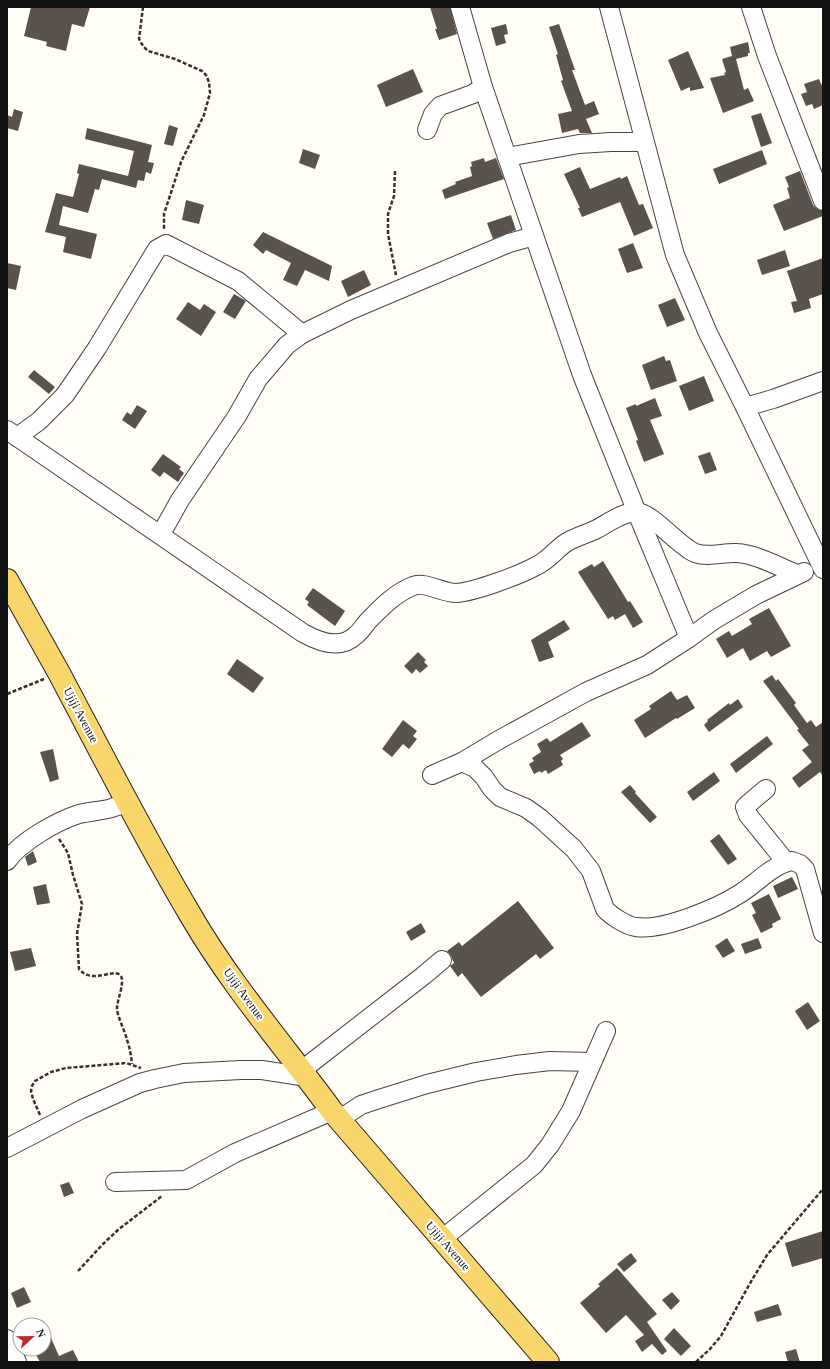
<svg xmlns="http://www.w3.org/2000/svg" width="830" height="1369" viewBox="0 0 830 1369" font-family="Georgia,serif">
  <rect width="100%" height="100%" fill="#fffdf5"/>
  <g fill="#5a524d">
    <polygon points="31,7 90,7 84,27 72,24 66,51 46,46 47,42 24,36"/>
    <polygon points="430,7 450,7 457,34 439,40 435,29 437,29"/>
    <polygon points="506,24 508,34 504,35 506,43 496,46 491,28"/>
    <polygon points="559,24 575,70 572,70 585,105 594,101 599,114 586,119 592,133 580,133 578,129 562,133 558,114 572,111 561,81 563,80 556,55 558,54 549,27"/>
    <polygon points="748,42 750,53 748,53 748,56 736,59 744,90 748,88 754,101 723,113 710,78 725,75 724,73 726,72 722,59 732,56 730,47"/>
    <polygon points="688,51 704,88 690,91 690,87 681,91 668,60"/>
    <polygon points="413,69 423,92 386,107 377,85"/>
    <polygon points="819,79 823,88 823,105 814,109 812,104 806,106 801,94 807,92 804,84"/>
    <polygon points="14,109 23,112 18,131 7,128 7,115 12,117"/>
    <polygon points="761,113 772,143 761,147 751,116"/>
    <polygon points="169,125 178,128 173,146 164,144"/>
    <polygon points="87,128 152,145 148,162 154,163 151,174 146,172 144,181 138,180 136,188 102,179 99,190 95,189 88,213 63,206 59,225 97,234 91,259 63,252 66,237 45,232 56,193 73,197 79,174 77,173 79,164 128,176 134,151 85,139"/>
    <polygon points="303,149 320,155 315,169 299,163"/>
    <polygon points="762,150 767,164 719,184 713,169"/>
    <polygon points="484,158 485,162 496,158 504,179 445,199 442,190 456,184 455,182 472,176 470,167 472,166 471,162"/>
    <polygon points="580,167 590,189 620,177 621,179 627,176 639,205 643,204 653,228 634,236 620,202 582,217 578,208 580,208 564,174"/>
    <polygon points="800,171 813,205 817,209 822,211 823,216 784,231 773,205 790,198 787,188 789,187 785,177"/>
    <polygon points="186,200 204,205 199,224 182,220"/>
    <polygon points="511,215 516,230 493,239 487,223"/>
    <polygon points="263,232 332,266 329,281 305,270 297,286 283,280 291,263 266,250 263,254 253,245"/>
    <polygon points="633,243 643,268 627,273 618,249"/>
    <polygon points="785,250 790,266 762,275 757,260"/>
    <polygon points="823,258 823,294 809,299 811,308 794,313 791,302 797,301 787,271"/>
    <polygon points="7,263 21,266 16,290 7,288"/>
    <polygon points="364,270 371,285 348,297 341,281"/>
    <polygon points="234,294 246,301 235,319 223,312"/>
    <polygon points="675,298 685,320 667,327 658,305"/>
    <polygon points="188,302 200,310 204,304 216,312 201,336 176,319"/>
    <polygon points="664,356 666,361 670,360 677,381 651,390 642,365"/>
    <polygon points="34,370 55,387 49,394 28,377"/>
    <polygon points="704,376 714,401 689,411 679,386"/>
    <polygon points="655,398 662,416 650,420 664,454 644,462 636,441 638,440 626,408 636,404 636,406"/>
    <polygon points="137,405 147,411 135,429 122,420 127,412 131,415"/>
    <polygon points="710,452 717,470 705,474 698,456"/>
    <polygon points="163,454 181,467 179,469 184,473 178,482 164,472 160,477 151,470"/>
    <polygon points="603,561 628,602 630,601 643,622 633,628 625,614 615,620 613,616 608,619 578,572 592,564 594,567"/>
    <polygon points="313,588 345,611 335,626 307,605 309,602 305,599"/>
    <polygon points="769,608 791,646 771,657 767,651 750,661 743,648 727,658 716,639 729,631 732,636 752,624 749,619"/>
    <polygon points="564,620 570,629 548,642 554,657 539,662 531,640"/>
    <polygon points="418,652 426,660 424,662 428,666 420,673 416,669 412,674 404,666"/>
    <polygon points="237,659 264,678 253,693 227,674"/>
    <polygon points="772,675 776,681 778,679 796,703 794,705 807,723 811,720 816,727 823,722 823,776 820,772 799,788 792,778 812,762 802,750 809,745 797,730 799,729 763,681"/>
    <polygon points="671,691 677,700 687,695 695,708 677,719 676,718 645,738 634,720 651,709 649,706"/>
    <polygon points="738,699 743,707 709,732 704,725 708,721 707,720 729,703 730,705"/>
    <polygon points="403,720 417,731 413,736 417,739 409,749 403,744 392,757 382,749"/>
    <polygon points="582,722 591,736 560,755 563,759 561,761 563,765 548,774 546,770 541,773 540,771 534,774 529,764 534,761 532,758 541,752 537,744 547,738 550,742"/>
    <polygon points="767,736 773,744 736,773 730,764"/>
    <polygon points="53,749 59,779 50,782 40,752"/>
    <polygon points="714,772 720,781 693,801 687,792"/>
    <polygon points="630,785 636,792 635,793 657,817 650,823 621,792"/>
    <polygon points="719,834 737,859 728,865 710,841"/>
    <polygon points="33,851 37,862 28,866 25,857"/>
    <polygon points="792,877 798,889 778,898 773,886"/>
    <polygon points="46,884 50,903 37,905 33,887"/>
    <polygon points="769,894 781,919 772,924 773,927 761,933 752,915 756,913 751,903"/>
    <polygon points="518,901 554,948 540,959 536,954 481,997 462,973 458,977 450,966 454,963 450,954 447,951 459,942 462,946"/>
    <polygon points="421,923 426,932 411,941 406,932"/>
    <polygon points="727,938 735,951 723,958 715,946"/>
    <polygon points="758,938 762,948 745,954 741,944"/>
    <polygon points="31,948 36,966 15,971 10,952"/>
    <polygon points="808,1002 820,1021 807,1030 795,1011"/>
    <polygon points="69,1182 74,1193 64,1197 60,1185"/>
    <polygon points="823,1231 823,1258 792,1267 785,1243"/>
    <polygon points="631,1253 637,1261 624,1272 617,1264"/>
    <polygon points="617,1268 657,1314 647,1322 667,1351 662,1355 652,1344 642,1352 635,1341 644,1335 626,1315 606,1333 580,1303 600,1286 598,1284"/>
    <polygon points="24,1287 31,1302 17,1308 11,1293"/>
    <polygon points="672,1292 680,1301 671,1310 662,1300"/>
    <polygon points="778,1304 782,1315 757,1322 754,1312"/>
    <polygon points="44,1322 59,1356 73,1350 79,1362 40,1362 35,1353 44,1349"/>
    <polygon points="674,1328 691,1346 681,1356 664,1339"/>
    <polygon points="796,1349 800,1362 788,1362 785,1352"/>
  </g>
  <g fill="none" stroke-linecap="round" stroke-linejoin="round">
    <defs>
      <g id="minor">
        <polyline points="460,7 483,87 582,375 640,520 689,638"/>
        <polyline points="609,7 675,255 708,333 745,407 823,569"/>
        <polyline points="751,7 767,56 823,201"/>
        <polyline points="427,130 433,114 440,106 473,94 483,87"/>
        <polyline points="507,157 579,144 611,142 644,142"/>
        <polyline points="745,407 773,399 823,381"/>
        <path d="M7,430L303,633C319,642 341,650 356,635C361,631 364,626 368,621C381,608 395,593 413,586C425,581 442,593 456,593C474,592 520,575 536,566C549,560 556,549 567,542C576,537 586,534 595,530C607,524 622,512 636,512C652,512 678,546 695,553C709,558 724,552 737,553C756,554 779,567 797,574"/>
        <polyline points="17,437 39,421 65,395 97,348 157,249 166,244 238,281 302,334"/>
        <polyline points="161,534 180,500 237,416 258,379 287,345 302,334 351,310 509,243 534,236"/>
        <path d="M462,762L475,768L484,777L492,789L500,797L526,808L540,818L574,849L591,871L605,909C611,916 627,926 636,927C663,931 718,908 741,893C757,883 772,865 792,861L800,864L805,869L823,933"/>
        <polyline points="432,775 462,762 497,741 586,692 647,665 689,638 714,620 756,595 804,572"/>
        <polyline points="766,789 747,805 745,807 748,815 786,862"/>
        <path d="M7,861C20,842 57,821 79,814C97,810 110,811 127,802"/>
        <polyline points="302,1070 423,976 442,960"/>
        <polyline points="340,1119 361,1105 379,1099 427,1084 476,1072 516,1065 550,1061 592,1062"/>
        <polyline points="7,1148 82,1109 140,1083 155,1079 184,1073 241,1070 262,1070 307,1077"/>
        <polyline points="115,1182 186,1180 235,1153 332,1111"/>
        <polyline points="442,1239 534,1165 550,1145 571,1111 606,1031"/>
        <polyline points="7,1339 17,1362"/>
      </g>
      <path id="major" d="M7,580C24,611 42,642 59,673C102,754 144,837 191,916C231,985 285,1047 332,1111L548,1362"/>
    </defs>
    <use href="#minor" stroke="#444" stroke-width="20"/>
    <use href="#major" stroke="#222" stroke-width="24"/>
    <g stroke="#333" stroke-width="2.5" stroke-dasharray="4 2" stroke-linecap="butt">
      <polyline points="143,7 139,39 143,46 148,51 175,59 202,71 206,75 209,82 210,93 204,115 181,162 164,214 164,230"/>
      <polyline points="395,171 394,196 388,214 388,234 396,275"/>
      <polyline points="7,694 44,679"/>
      <path d="M59,839L68,853L73,875L82,904L77,934L79,969C93,985 112,968 120,975C126,980 117,1000 117,1008C117,1016 125,1031 127,1040C130,1048 131,1056 132,1064"/>
      <polyline points="40,1115 33,1099 31,1091 32,1086 35,1081 51,1072 66,1068 126,1063 141,1068"/>
      <polyline points="78,1271 103,1244 119,1229 162,1196"/>
      <polyline points="696,1362 710,1349 721,1336 749,1285 767,1255 823,1189"/>
    </g>
    <use href="#minor" stroke="#fff" stroke-width="18"/>
    <use href="#major" stroke="#f9d66b" stroke-width="22"/>
  </g>
  <g text-anchor="middle" stroke-width="4" stroke-linejoin="round" paint-order="stroke">
    <g font-size="12" fill="#111" stroke="#fff">
      <text transform="translate(81 715) rotate(62)" y="4">Ujiji Avenue</text>
      <text transform="translate(244 994) rotate(54)" y="4">Ujiji Avenue</text>
      <text transform="translate(448 1246) rotate(49)" y="4">Ujiji Avenue</text>
    </g>
  </g>
  <rect width="830" height="1369" fill="none" stroke="#111111" stroke-width="16"/>
  <g transform="translate(32 1337) rotate(68)"><circle r="19" fill="#ffffff" stroke="#a0a0a0"/>
  <path d="M0-3L7 15L0 10L-7 15Z" fill="#c4262e"/>
  <text y="-6" font-size="11" font-weight="bold" text-anchor="middle" fill="#111111">N</text>
  </g>
</svg>
